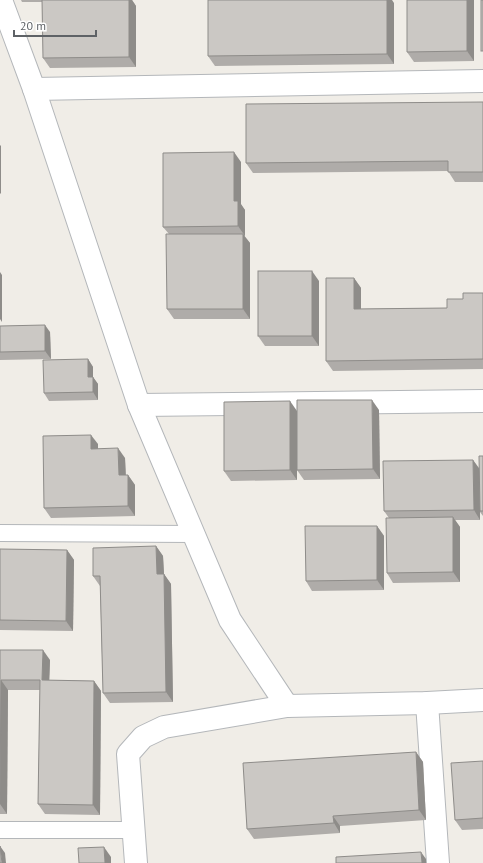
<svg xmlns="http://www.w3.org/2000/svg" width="483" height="863" viewBox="0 0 483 863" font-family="'PT Sans',sans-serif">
  <rect width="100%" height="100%" fill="#f0ede7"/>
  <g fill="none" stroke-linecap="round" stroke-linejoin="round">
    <defs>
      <g id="lane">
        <polyline points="0,533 194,534"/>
        <polyline points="0,830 134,830"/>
      </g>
      <g id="street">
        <polyline points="1,0 34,89 139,405 230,620 287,706 427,703 483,700"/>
        <polyline points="34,89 483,81"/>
        <polyline points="139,405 483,401"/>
        <polyline points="427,703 438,863"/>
        <polyline points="136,863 128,754 143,737 164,727 287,706"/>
      </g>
    </defs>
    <use href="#lane" stroke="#b4b7ba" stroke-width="18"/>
    <use href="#street" stroke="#b4b7ba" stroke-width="24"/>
    <use href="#lane" stroke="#fff" stroke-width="16"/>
    <use href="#street" stroke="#fff" stroke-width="22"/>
  </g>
  <g fill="#afaca9">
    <polygon points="21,0 132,0 136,6 136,67 50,68 43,58 42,2 22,2"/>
    <polygon points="474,0 474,61 414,62 407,52"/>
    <polygon points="394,3 394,64 215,66 208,56"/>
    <polygon points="483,102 483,182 455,182 448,171 253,173 246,163"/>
    <polygon points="241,162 241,205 245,210 245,236 244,236 250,243 250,319 174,319 167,309 169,234 163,227"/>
    <polygon points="354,278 361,288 361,309 447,308 463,299 483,293 483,369 333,371 326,361"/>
    <polygon points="319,281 319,346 265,346 258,336"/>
    <polygon points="0,326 50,332 51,359 0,360"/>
    <polygon points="88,359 93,367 93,377 98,384 98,400 49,401 44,393"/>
    <polygon points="379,410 380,479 304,480 297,470"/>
    <polygon points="297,411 297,480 231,481 224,471"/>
    <polygon points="98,444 98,449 125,458 126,475 128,475 135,485 135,516 51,518 44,508"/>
    <polygon points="483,456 483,516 480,512 480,520 455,520 460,527 460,582 393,583 387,573 389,518 384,511 473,460 479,468"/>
    <polygon points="377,526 384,536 384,590 312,591 306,581"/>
    <polygon points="156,546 163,556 164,574 171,584 173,702 110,703 103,693 100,586 93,576"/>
    <polygon points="0,549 67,550 74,560 73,631 0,630"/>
    <polygon points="0,650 50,660 49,680 94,681 101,691 100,815 45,814 38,804 40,690 8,690 7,814 0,814"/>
    <polygon points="416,752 423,762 426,820 340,826 340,833 254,839 247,829"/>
    <polygon points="483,761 483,829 462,830 455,820"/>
  </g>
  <g fill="#8e8c89">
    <polygon points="129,0 132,0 136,6 136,67 129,57"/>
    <polygon points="387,0 392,0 394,3 394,64 387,54"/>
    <polygon points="467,0 474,0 474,61 467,51"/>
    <polygon points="0,145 1,146 1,194 0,193"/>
    <polygon points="234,152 241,162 241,204 245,210 245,236 238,226 234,201"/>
    <polygon points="243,234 250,243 250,319 243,309"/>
    <polygon points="312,271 319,281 319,346 312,336"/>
    <polygon points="0,272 2,275 2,322 0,319"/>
    <polygon points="354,278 361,288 361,319 354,309"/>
    <polygon points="45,325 50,332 51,359 45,351"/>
    <polygon points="88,359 93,367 93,377 98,384 98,400 93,392 88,377"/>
    <polygon points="372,400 379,410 380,479 373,469"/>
    <polygon points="290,401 297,411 297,480 290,470"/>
    <polygon points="91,435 98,444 98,459 91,449"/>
    <polygon points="118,448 125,458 126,485 119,475"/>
    <polygon points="473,460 480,470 480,520 474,510"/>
    <polygon points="128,475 135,485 135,516 128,506"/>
    <polygon points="453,517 460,527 460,582 453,572"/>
    <polygon points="377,526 384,536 384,590 377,580"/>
    <polygon points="156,546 163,556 164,574 171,584 173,702 166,692 157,574"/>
    <polygon points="67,550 74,560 73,631 66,621"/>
    <polygon points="43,650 50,660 49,690 42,680"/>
    <polygon points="1,680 8,690 7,814 0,804"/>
    <polygon points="94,681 101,691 100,815 93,805"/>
    <polygon points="416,752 423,762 426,820 419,810"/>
    <polygon points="333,816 340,826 340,833 334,823"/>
    <polygon points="0,846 5,853 6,863 2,863"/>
    <polygon points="104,847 111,857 111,863 105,863"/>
    <polygon points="421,852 426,859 426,863 422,863"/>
  </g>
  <g fill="#cbc8c4" stroke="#8e8c89">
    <polygon points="42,0 129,0 129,57 43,58"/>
    <polygon points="208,0 387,0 387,54 208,56"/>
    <polygon points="407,0 467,0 467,51 407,52"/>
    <rect x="481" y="0" width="2" height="51"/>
    <polygon points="483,102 483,172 448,172 448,161 246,163 246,104"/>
    <polygon points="234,152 234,201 238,201 238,226 163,227 163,153"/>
    <polygon points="166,234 243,234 243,309 167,309"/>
    <rect x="258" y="271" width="54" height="65"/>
    <polygon points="326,278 354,278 354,309 447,308 447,299 463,299 463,293 483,293 483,359 326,361"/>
    <polygon points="45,325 45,351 0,352 0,326"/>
    <polygon points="88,359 88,377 93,377 93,392 44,393 43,360"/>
    <polygon points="297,400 372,400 373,469 297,470"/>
    <polygon points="290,401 290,470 224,471 224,402"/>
    <polygon points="91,435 91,449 118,448 119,475 128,475 128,506 44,508 43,436"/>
    <polygon points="479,456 483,456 483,511 480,511"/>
    <polygon points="473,460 474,510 384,511 383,461"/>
    <polygon points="453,517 453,572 387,573 386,518"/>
    <polygon points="305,526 377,526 377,580 306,581"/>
    <polygon points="156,546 157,574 164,574 166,692 103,693 100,576 93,576 93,548"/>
    <polygon points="0,549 67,550 66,621 0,620"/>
    <polygon points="0,650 43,650 42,680 94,681 93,805 38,804 40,680 1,680 0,795"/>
    <polygon points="416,752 419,810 333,816 334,823 247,829 243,763"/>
    <polygon points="483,761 483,818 455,820 451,763"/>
    <polygon points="0,846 2,863 0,863"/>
    <polygon points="104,847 105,863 79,863 78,848"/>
    <polygon points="421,852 422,863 336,863 336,857"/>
  </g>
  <path d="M14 30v6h82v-6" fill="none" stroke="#5e6266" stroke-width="2"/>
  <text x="20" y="30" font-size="12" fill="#5e6266" stroke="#ffffff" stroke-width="3" paint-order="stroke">20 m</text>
</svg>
